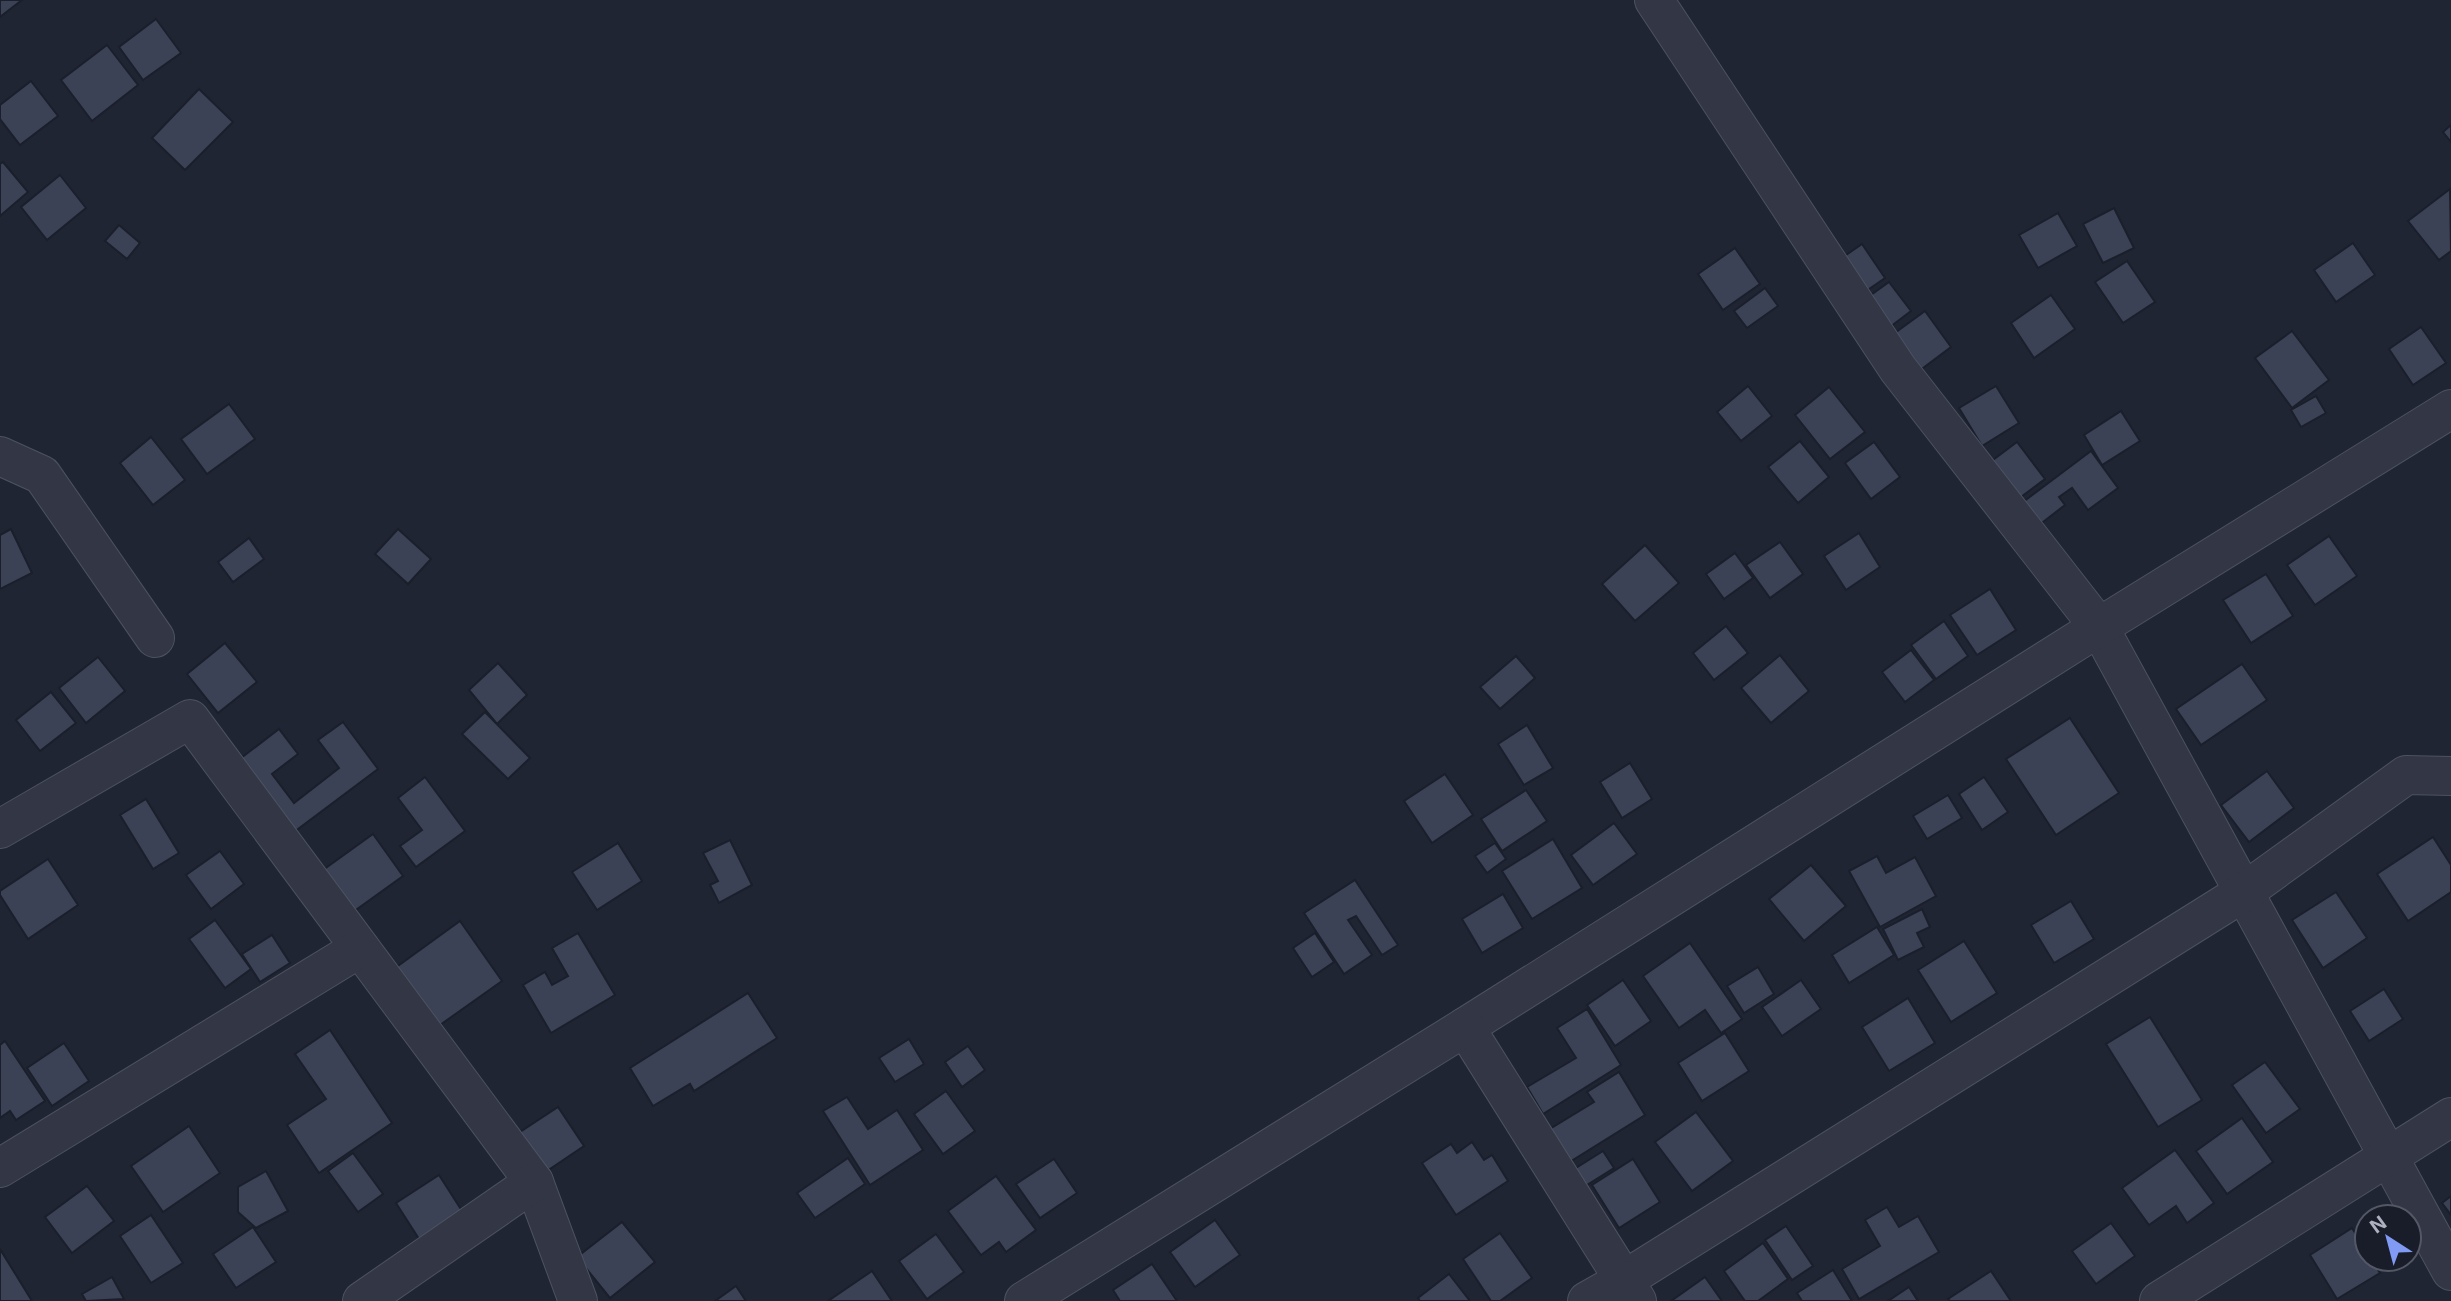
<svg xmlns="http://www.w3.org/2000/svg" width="2451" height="1301" viewBox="0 0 2451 1301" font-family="Inter,sans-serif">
  <rect width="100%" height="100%" fill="#202534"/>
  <g fill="#3c4255" stroke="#1a1f2b" stroke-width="2">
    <polygon points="0,0 22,0 0,17"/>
    <polygon points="156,19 181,53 143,80 119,47"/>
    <polygon points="107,45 138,85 92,121 61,80"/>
    <polygon points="31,81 58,116 20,145 0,119 0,105"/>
    <polygon points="199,89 233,122 185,170 152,138"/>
    <polygon points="2451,125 2451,142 2443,132"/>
    <polygon points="3,162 28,192 0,216 0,164"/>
    <polygon points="60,175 86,208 47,240 21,207"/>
    <polygon points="2450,189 2451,251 2439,260 2408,221"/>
    <polygon points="2114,208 2134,248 2103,263 2083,224"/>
    <polygon points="2058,213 2077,246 2038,268 2019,235"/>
    <polygon points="119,225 140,243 127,259 105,241"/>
    <polygon points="2353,243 2375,275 2336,302 2314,270"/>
    <polygon points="1862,244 1885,278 1856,298 1833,264"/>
    <polygon points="1735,248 1760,284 1723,310 1698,274"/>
    <polygon points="2127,261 2155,302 2123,323 2095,282"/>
    <polygon points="1889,282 1911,311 1886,330 1864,300"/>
    <polygon points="1765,288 1778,306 1747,328 1734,311"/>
    <polygon points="2051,295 2075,329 2034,358 2011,323"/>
    <polygon points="1925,311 1951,347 1915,374 1888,338"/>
    <polygon points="2421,327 2446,363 2413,385 2389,349"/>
    <polygon points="2292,331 2329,380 2292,408 2255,358"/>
    <polygon points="1748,386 1772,416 1741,441 1717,412"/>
    <polygon points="1996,386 2019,423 1982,446 1959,408"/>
    <polygon points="1829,387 1865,432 1830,459 1795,415"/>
    <polygon points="2316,396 2326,413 2301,427 2291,410"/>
    <polygon points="229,404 255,439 207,474 181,439"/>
    <polygon points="2121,411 2140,441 2102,465 2084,435"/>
    <polygon points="151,437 185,480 153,505 120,463"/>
    <polygon points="1800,441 1829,477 1798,503 1768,467"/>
    <polygon points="1874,442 1900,477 1871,499 1845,463"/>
    <polygon points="2017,442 2045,479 2013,503 1985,466"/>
    <polygon points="2091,451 2118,488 2088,510 2072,488 2059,497 2065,505 2034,529 2015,508"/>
    <polygon points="11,529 32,573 0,589 0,535"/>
    <polygon points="398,529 431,559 408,584 375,554"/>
    <polygon points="1859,533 1880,567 1846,590 1824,556"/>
    <polygon points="2329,536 2357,576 2315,605 2287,565"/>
    <polygon points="249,538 264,559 233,582 218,562"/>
    <polygon points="1780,542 1803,574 1770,598 1746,565"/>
    <polygon points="1645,545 1679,583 1635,621 1602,584"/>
    <polygon points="1735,553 1753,578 1724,599 1706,574"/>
    <polygon points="2266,574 2293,616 2251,643 2223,600"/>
    <polygon points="1990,589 2016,630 1977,655 1950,615"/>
    <polygon points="1944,621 1968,656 1936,679 1911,645"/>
    <polygon points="1726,626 1748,653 1714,680 1693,653"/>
    <polygon points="225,643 257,682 218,713 187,674"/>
    <polygon points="1911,650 1934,680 1905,702 1882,672"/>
    <polygon points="1780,655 1809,691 1771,723 1741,688"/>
    <polygon points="1516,656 1535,678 1500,709 1480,687"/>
    <polygon points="98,657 125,691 86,723 59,688"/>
    <polygon points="498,663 527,695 497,724 469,690"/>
    <polygon points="2242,664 2267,700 2201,745 2176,709"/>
    <polygon points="51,692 76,723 40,751 16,720"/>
    <polygon points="485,712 530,758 508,779 462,734"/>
    <polygon points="2070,718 2119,793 2056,835 2006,759"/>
    <polygon points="343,722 378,769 282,841 228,768 279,729 298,754 272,774 294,803 339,768 318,740"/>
    <polygon points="1527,725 1553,768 1524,785 1498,744"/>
    <polygon points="1630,763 1652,799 1622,818 1600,782"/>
    <polygon points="2267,771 2294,808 2249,842 2221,805"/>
    <polygon points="1445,774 1473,815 1432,843 1404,801"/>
    <polygon points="425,777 465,831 416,867 400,846 422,830 398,798"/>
    <polygon points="1984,777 2008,812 1982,830 1959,794"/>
    <polygon points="1526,790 1547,821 1502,851 1481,819"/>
    <polygon points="1948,795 1962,818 1927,839 1913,816"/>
    <polygon points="146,799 179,853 153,869 120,815"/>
    <polygon points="1614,823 1637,854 1593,885 1571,855"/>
    <polygon points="373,834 403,876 353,912 323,870"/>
    <polygon points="2433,837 2451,865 2451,892 2408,921 2377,874"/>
    <polygon points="1553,839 1582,888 1532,919 1502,871"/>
    <polygon points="730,840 752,885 719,903 710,885 718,881 703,853"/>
    <polygon points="618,843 642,881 597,910 572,872"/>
    <polygon points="1495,843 1506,859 1487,873 1475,856"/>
    <polygon points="220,851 244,884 211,909 186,875"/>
    <polygon points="1877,856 1886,873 1915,857 1936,896 1880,927 1849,871"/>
    <polygon points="48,859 78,905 28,939 0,895 0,891"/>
    <polygon points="1811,865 1846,906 1804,941 1769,899"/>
    <polygon points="1355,880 1398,945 1382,955 1356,916 1348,920 1372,955 1344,974 1304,913"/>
    <polygon points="2336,892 2367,938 2323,968 2292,920"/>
    <polygon points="1503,894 1523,928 1482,953 1462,919"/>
    <polygon points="2071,901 2094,939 2054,963 2031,925"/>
    <polygon points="1922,909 1930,927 1917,933 1924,947 1898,960 1883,929"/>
    <polygon points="215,920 251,969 225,988 189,939"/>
    <polygon points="460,921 502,981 433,1030 391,971"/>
    <polygon points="1877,927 1894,955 1849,983 1832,955"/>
    <polygon points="578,933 615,995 551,1033 523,985 545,972 552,985 568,976 552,948"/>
    <polygon points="1315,933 1334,962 1312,977 1293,948"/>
    <polygon points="272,935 290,963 260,982 242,954"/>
    <polygon points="1964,941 1997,993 1951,1022 1918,970"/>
    <polygon points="1690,943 1742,1019 1721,1033 1705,1010 1679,1028 1643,976"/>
    <polygon points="1758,967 1774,994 1744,1013 1727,986"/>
    <polygon points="1623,980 1651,1021 1615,1046 1587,1005"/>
    <polygon points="1801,980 1821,1009 1782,1036 1762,1007"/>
    <polygon points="2384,989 2403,1019 2369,1041 2350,1011"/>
    <polygon points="748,993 777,1038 694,1091 690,1084 653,1106 630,1068"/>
    <polygon points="1908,998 1935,1043 1889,1071 1862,1027"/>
    <polygon points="1587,1009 1621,1065 1543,1114 1527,1087 1576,1058 1557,1028"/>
    <polygon points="2150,1017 2202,1100 2158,1127 2106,1044"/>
    <polygon points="330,1030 392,1123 319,1173 287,1125 326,1099 295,1054"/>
    <polygon points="1725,1033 1749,1071 1702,1101 1678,1063"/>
    <polygon points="909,1039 924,1064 895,1082 879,1058"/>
    <polygon points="5,1041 45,1101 16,1120 10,1111 0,1118 0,1045"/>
    <polygon points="64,1043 89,1081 52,1106 27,1068"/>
    <polygon points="968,1046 985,1070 962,1087 945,1062"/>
    <polygon points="2265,1062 2300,1109 2266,1133 2232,1085"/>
    <polygon points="1619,1072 1645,1115 1560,1168 1540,1135 1594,1102 1587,1092"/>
    <polygon points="946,1091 975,1131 943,1154 914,1114"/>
    <polygon points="847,1097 868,1129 897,1110 923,1150 870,1185 823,1111"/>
    <polygon points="558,1107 584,1146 541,1175 514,1136"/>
    <polygon points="1696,1112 1733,1161 1692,1191 1655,1142"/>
    <polygon points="2242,1118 2273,1162 2227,1194 2196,1151"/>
    <polygon points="189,1126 220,1173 163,1212 131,1166"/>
    <polygon points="1472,1142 1484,1160 1492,1155 1508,1181 1456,1215 1422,1163 1451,1144 1457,1153"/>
    <polygon points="2175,1150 2214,1203 2187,1223 2176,1206 2149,1225 2122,1188"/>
    <polygon points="1603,1151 1614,1168 1579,1190 1568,1173"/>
    <polygon points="353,1153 383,1194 358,1212 328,1171"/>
    <polygon points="848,1158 865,1184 815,1218 797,1193"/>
    <polygon points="1054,1159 1077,1193 1040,1218 1016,1184"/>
    <polygon points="1633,1159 1660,1202 1619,1228 1592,1185"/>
    <polygon points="266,1171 288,1211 256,1228 238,1212 238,1187"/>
    <polygon points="439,1175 464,1214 421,1242 396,1203"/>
    <polygon points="996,1176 1036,1230 1006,1252 999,1242 981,1255 948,1211"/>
    <polygon points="87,1186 114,1221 72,1253 45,1217"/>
    <polygon points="2451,1196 2451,1215 2442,1203"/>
    <polygon points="1887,1207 1899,1227 1918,1216 1939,1252 1859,1299 1842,1269 1880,1246 1865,1220"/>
    <polygon points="151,1215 183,1263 151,1283 120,1236"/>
    <polygon points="1215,1220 1240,1255 1195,1287 1170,1252"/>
    <polygon points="622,1222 655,1262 610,1298 577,1257"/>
    <polygon points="2111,1223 2135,1256 2096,1284 2072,1251"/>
    <polygon points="1786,1226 1813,1266 1792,1280 1765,1240"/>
    <polygon points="253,1227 276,1262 236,1288 213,1254"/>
    <polygon points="2352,1228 2367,1252 2367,1259 2371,1259 2380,1273 2337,1299 2310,1255"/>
    <polygon points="1500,1233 1532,1278 1500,1301 1491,1301 1463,1259"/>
    <polygon points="936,1234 964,1272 927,1299 899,1261"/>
    <polygon points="1763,1243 1788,1279 1758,1301 1745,1301 1724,1271"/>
    <polygon points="0,1249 32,1301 0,1301"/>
    <polygon points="1152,1264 1177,1301 1120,1301 1113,1290"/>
    <polygon points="1833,1270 1852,1301 1802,1301 1797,1293"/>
    <polygon points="872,1271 892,1301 828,1301"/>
    <polygon points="1991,1271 2011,1301 1950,1301 1948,1299"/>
    <polygon points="1449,1274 1470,1301 1420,1301 1418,1298"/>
    <polygon points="112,1277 124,1299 86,1301 82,1294"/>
    <polygon points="1705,1277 1722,1301 1671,1301"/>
    <polygon points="736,1286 746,1301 715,1301"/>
    <polygon points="1909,1287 1918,1301 1888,1301"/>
  </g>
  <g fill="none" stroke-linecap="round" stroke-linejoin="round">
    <defs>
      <g id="minor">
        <polyline points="1654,0 1898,369 2099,627 2451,1271"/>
        <polyline points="2451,409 2099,627 1465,1027 1624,1280 2244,892 2406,775 2451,776"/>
        <polyline points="0,456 42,475 155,638"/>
        <polyline points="0,829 190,719 534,1182 578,1301"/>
        <polyline points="0,1168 360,948"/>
        <polyline points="362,1301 534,1182"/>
        <polyline points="1024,1301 1465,1027"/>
        <polyline points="1587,1301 1624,1280 1637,1301"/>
        <polyline points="2159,1301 2451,1117"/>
      </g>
    </defs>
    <use href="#minor" stroke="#4d5260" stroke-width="40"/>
    <use href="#minor" stroke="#333745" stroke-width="38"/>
  </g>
  <g transform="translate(2388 1238) rotate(324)"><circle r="33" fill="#191d29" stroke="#545866" stroke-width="2"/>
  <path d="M0-5L12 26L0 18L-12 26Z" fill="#819af3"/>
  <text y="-10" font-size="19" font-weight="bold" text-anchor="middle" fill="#adb1c2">N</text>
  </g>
</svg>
